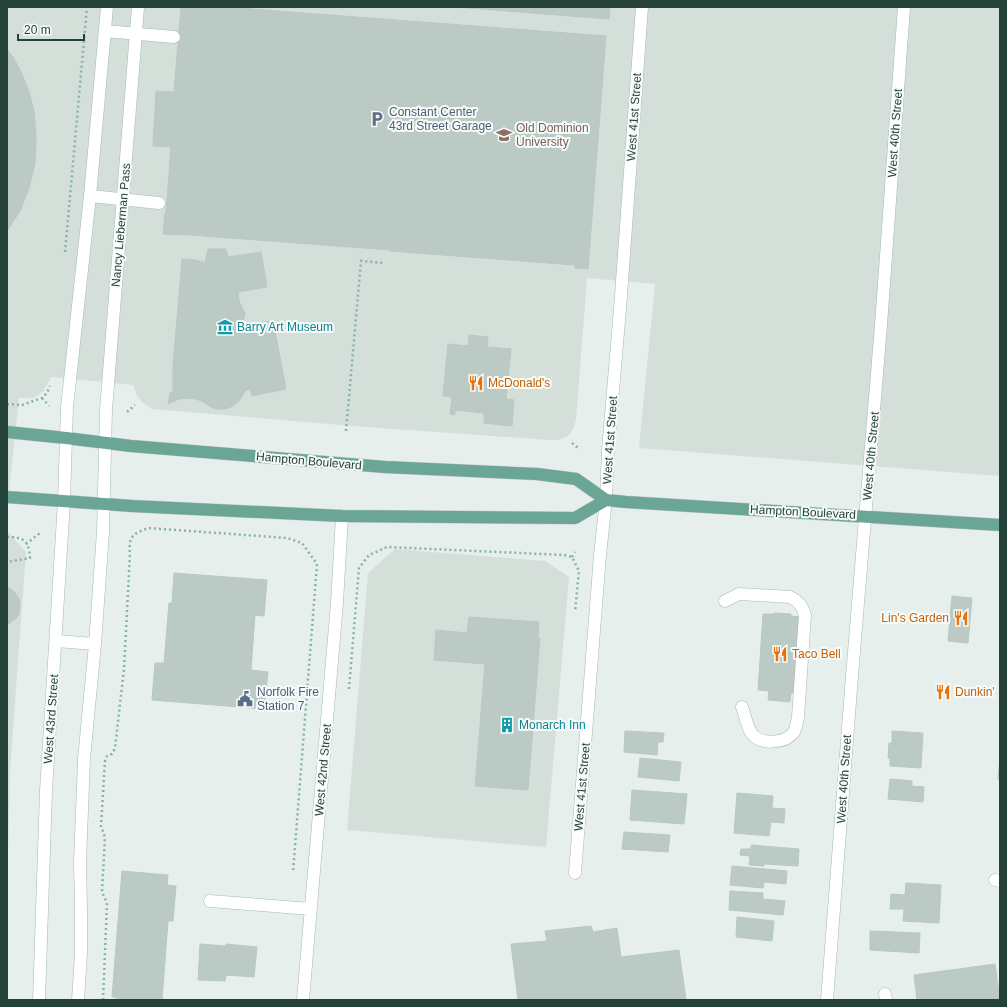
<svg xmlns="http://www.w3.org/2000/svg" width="1007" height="1007" viewBox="0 0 1007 1007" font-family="Helvetica,sans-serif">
  <rect width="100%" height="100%" fill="#e6efeb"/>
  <path fill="#d4dfda" d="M 7,7 L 1000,7 L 1000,476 L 639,448 L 655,284 L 587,278 L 576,420 L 573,429 L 568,436 L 559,440 L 549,440 L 353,426 L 152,409 L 143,403 L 137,396 L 133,385 L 51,377 L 43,392 L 33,398 L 19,398 L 7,509 Z
    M 7,531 L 26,552 L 10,770 L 7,895 Z
    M 395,549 L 545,561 L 569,577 L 546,847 L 347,830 L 368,573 Z"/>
  <path fill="#bbcac4" stroke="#b8c9c2" d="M 181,7 L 225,7 L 606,36 L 588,269 L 575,268 L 575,265 L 390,251 L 391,250 L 177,234 L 177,235 L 163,234 L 165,213 L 166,213 L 171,147 L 153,146 L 156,91 L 174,92 Z
    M 455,7 L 610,7 L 609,19 Z
    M 7,49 L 13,57 L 22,74 L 29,92 L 34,111 L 36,138 L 35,163 L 29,188 L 20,211 L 7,231 Z
    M 208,249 L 226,249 L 228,257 L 261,252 L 267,287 L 238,292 L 239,301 L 245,314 L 243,321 L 244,324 L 273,321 L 286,389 L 252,396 L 250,389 L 246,390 L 239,401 L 233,406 L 225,409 L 217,409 L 209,406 L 202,401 L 195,399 L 187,398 L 179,399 L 168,404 L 170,393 L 173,392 L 173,365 L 182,259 L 196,260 L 205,263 Z
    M 469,335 L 488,337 L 487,347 L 511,349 L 506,399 L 514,400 L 512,426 L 484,423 L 484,413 L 455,410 L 455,415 L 450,414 L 452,397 L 443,396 L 448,344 L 468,346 Z
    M 174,573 L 267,580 L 264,616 L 255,615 L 251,670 L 268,672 L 264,709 L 152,700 L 155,663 L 164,663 L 169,603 L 172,603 Z
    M 7,587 L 11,589 L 15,593 L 19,599 L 20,603 L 19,613 L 17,617 L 9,624 L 8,623 L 7,623 Z
    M 952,596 L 972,598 L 968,643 L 948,641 Z
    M 774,613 L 791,614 L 791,616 L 802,617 L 796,693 L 791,693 L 790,702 L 768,700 L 769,691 L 758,690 L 763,614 L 774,614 Z
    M 469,617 L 539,622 L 538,637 L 540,638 L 528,790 L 475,786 L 485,664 L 434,660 L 436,630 L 467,633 Z
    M 625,731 L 664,733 L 663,742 L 658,742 L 657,755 L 624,752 Z
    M 892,731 L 923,733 L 921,768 L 890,766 L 890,758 L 888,758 L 889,743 L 892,743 Z
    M 640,758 L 681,762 L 679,781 L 638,777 Z
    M 1000,759 L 1000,779 L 998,779 Z
    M 890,779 L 912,781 L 912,786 L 924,787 L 923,802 L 888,799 Z
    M 632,790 L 687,794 L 684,824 L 630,820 Z
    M 737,793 L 773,796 L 772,808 L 785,809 L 784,823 L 771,822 L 769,836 L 734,833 Z
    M 624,832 L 670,835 L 668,852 L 622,849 Z
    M 751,845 L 799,849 L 798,866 L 764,864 L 764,866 L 749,865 L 750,856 L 740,855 L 741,849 L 751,849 Z
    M 732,866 L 787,871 L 786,884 L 764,882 L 763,888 L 730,885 Z
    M 122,871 L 168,875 L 167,885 L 176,886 L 173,921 L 168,921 L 162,1000 L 116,1000 L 116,997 L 112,997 Z
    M 906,883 L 941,885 L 939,923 L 903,921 L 904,909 L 890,909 L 891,894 L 905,895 Z
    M 730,891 L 763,893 L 763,899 L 785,901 L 783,915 L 729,910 Z
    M 737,917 L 774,921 L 772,941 L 736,937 Z
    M 591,926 L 593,932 L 617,928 L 621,957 L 679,950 L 686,1000 L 518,1000 L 511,944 L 547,941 L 545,931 Z
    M 870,931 L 920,933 L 919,953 L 870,950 Z
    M 200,944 L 226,946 L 226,944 L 257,947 L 254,977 L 226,975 L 225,981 L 198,980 Z
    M 995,964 L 1000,1000 L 917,1000 L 914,975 Z"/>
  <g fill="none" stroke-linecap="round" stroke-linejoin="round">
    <defs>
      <path id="minor" d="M 105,31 L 174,37
        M 90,196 L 159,203
        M 725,601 L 739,594 L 790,597 C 800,602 802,606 805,615 L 798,717 C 797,721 796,728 794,732 C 785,744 761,745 752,734 C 747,727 745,715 742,707
        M 56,641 L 95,644
        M 575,873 L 600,555 L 606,500 L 608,450 L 620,309 L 642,7
        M 995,880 L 1000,881
        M 210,901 L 311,909
        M 885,994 L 886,1000
        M 39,1000 L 46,791 L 64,501 L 67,407 L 90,196 L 107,7
        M 78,1000 L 81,954 L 81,910 L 80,862 L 84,759 L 95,644 L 103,532 L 106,410 L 138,7
        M 303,1000 L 337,603 L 342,516
        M 827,1000 L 852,676 L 881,325 L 904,7"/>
      <path id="major" d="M 7,432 L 66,438 L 131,446 L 385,467 L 537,474 L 576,479 L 606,500 L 626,502 L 1000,525
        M 7,497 L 132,506 L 342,516 L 575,518 L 606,500"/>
    </defs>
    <use href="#minor" stroke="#a8b8b2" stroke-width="13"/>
    <use href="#major" stroke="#c2cac8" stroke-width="13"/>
    <path stroke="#86b3a5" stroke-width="2.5" stroke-dasharray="2 3" stroke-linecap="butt" d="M 65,252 L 87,7
      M 42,398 L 49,406
      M 7,404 L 22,405 L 42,398 L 47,393 L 50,386
      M 127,412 L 135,405
      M 346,431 L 361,261 L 384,263
      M 572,443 L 578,448
      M 7,537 C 23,537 29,540 30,558 L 7,562
      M 26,544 L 40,533
      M 572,557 L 575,552
      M 349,689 L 359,568 L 369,555 L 387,547 L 564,555 L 572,557 L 579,571 L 575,612
      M 103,1000 L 107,903 L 102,892 L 105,837 L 101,826 L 105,761 C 106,757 107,755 112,754 L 115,748 L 124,669 L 130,554 C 128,536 133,534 148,528 L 287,538 L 302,543 L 317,564 L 293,872"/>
    <use href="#minor" stroke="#fff" stroke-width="12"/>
    <use href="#major" stroke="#6aa596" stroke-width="12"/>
  </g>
  <defs>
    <symbol id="parking-bare" viewBox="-9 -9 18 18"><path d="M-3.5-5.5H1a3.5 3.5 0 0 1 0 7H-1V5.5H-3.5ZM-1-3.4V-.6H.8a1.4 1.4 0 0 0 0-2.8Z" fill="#5c6f8a" stroke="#f7fbf9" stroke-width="2.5" paint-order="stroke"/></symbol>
    <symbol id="university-bare" viewBox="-9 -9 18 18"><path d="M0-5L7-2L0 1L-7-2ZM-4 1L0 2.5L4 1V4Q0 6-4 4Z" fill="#8d6e63" stroke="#f7fbf9" stroke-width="2.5" paint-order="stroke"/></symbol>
    <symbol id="museum-bare" viewBox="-9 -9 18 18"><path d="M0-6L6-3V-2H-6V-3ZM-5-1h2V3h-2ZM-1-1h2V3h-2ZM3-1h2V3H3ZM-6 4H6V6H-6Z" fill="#0f9aa8" stroke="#f7fbf9" stroke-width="2.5" paint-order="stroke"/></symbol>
    <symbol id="restaurant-bare" viewBox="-9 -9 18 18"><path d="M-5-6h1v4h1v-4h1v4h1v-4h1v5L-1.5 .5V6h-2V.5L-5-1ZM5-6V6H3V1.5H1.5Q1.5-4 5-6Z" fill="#e8710a" stroke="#f7fbf9" stroke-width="2.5" paint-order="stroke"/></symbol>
    <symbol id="civic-bare" viewBox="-9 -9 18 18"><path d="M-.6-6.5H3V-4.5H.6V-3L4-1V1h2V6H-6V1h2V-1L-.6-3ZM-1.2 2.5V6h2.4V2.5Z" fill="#5c6f8a" stroke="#f7fbf9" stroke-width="2.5" paint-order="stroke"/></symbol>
    <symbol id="building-bare" viewBox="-9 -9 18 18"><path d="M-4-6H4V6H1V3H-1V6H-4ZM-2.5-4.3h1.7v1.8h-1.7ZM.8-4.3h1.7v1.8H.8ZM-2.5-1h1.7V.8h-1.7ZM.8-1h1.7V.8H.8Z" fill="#0f9aa8" stroke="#f7fbf9" stroke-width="2.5" paint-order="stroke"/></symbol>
  </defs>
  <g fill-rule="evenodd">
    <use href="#parking-bare" x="366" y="108" width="22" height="22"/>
    <use href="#university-bare" x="493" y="124" width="22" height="22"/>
    <use href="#museum-bare" x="214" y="316" width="22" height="22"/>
    <use href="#restaurant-bare" x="465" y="372" width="22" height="22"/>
    <use href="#restaurant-bare" x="950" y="607" width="22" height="22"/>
    <use href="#restaurant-bare" x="769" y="643" width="22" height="22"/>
    <use href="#restaurant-bare" x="932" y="681" width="22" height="22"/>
    <use href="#civic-bare" x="234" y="688" width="22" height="22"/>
    <use href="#building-bare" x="496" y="714" width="22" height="22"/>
  </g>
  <g text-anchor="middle" stroke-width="4" stroke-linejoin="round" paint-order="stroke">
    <g font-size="12" fill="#4e5e75" stroke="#f7fbf9" text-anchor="start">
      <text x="389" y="116">Constant Center<tspan x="389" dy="14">43rd Street Garage</tspan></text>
      <text x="257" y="696">Norfolk Fire<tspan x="257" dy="14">Station 7</tspan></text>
    </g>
    <g font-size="12" fill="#24423a" stroke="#f7fbf9">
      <text transform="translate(634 117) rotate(-86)" y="4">West 41st Street</text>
      <text transform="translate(895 133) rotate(-86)" y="4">West 40th Street</text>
      <text transform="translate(121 225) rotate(-85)" y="4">Nancy Lieberman Pass</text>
      <text transform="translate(610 440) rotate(-86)" y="4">West 41st Street</text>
      <text transform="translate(871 456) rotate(-85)" y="4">West 40th Street</text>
      <text transform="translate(309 461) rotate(5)" y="4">Hampton Boulevard</text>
      <text transform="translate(803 512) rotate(3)" y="4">Hampton Boulevard</text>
      <text transform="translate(51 719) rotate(-86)" y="4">West 43rd Street</text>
      <text transform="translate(323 770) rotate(-85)" y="4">West 42nd Street</text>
      <text transform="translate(844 779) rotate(-86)" y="4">West 40th Street</text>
      <text transform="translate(582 787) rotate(-85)" y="4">West 41st Street</text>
    </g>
    <g font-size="12" fill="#785e54" stroke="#f7fbf9" text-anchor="start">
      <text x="516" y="132">Old Dominion<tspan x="516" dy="14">University</tspan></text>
    </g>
    <g font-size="12" fill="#0d838f" stroke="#f7fbf9" text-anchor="start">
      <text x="237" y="331">Barry Art Museum</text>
      <text x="519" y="729">Monarch Inn</text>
    </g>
    <g font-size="12" fill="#c56008" stroke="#f7fbf9" text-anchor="start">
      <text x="488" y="387">McDonald's</text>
      <text x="949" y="622" text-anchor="end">Lin's Garden</text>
      <text x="792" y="658">Taco Bell</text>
      <text x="955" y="696">Dunkin'</text>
    </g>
  </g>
  <rect width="1007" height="1007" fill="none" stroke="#24423a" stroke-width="16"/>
  <path d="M18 34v6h66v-6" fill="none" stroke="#24423a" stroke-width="2"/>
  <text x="24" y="34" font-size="12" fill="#24423a" stroke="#f7fbf9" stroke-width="3" paint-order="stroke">20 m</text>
</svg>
